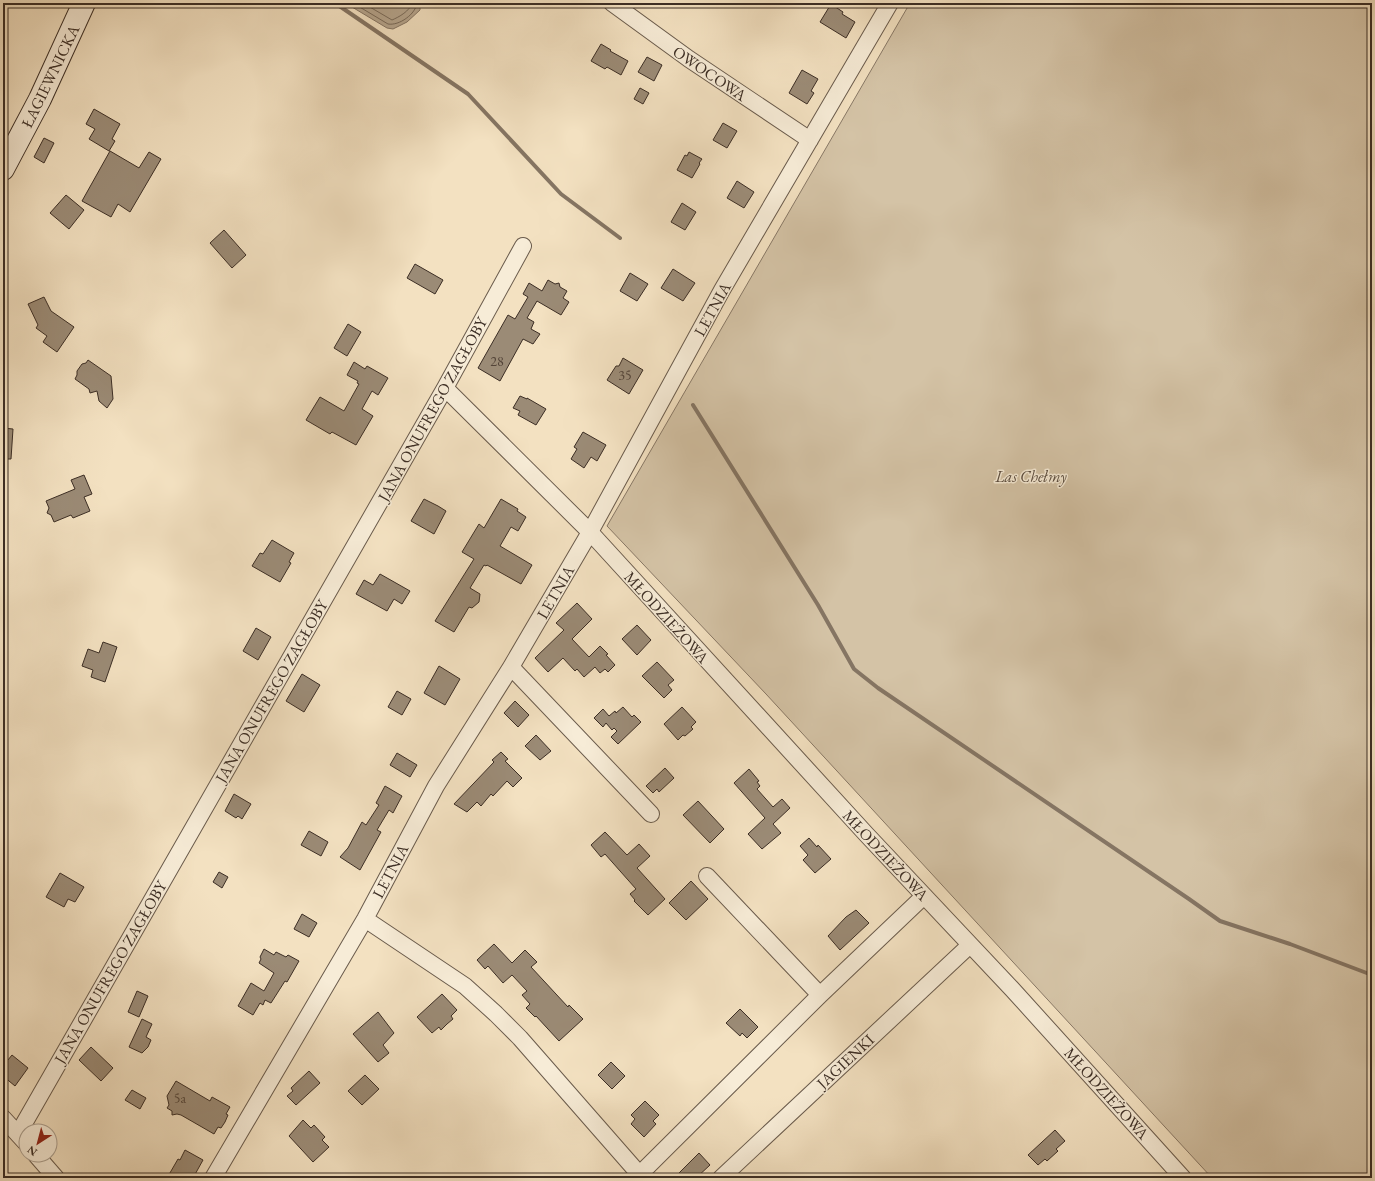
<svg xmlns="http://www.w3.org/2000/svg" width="1375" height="1181" viewBox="0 0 1375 1181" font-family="'EB Garamond',serif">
  <rect width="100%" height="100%" fill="#f3e1c1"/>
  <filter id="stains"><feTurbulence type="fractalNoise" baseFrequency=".005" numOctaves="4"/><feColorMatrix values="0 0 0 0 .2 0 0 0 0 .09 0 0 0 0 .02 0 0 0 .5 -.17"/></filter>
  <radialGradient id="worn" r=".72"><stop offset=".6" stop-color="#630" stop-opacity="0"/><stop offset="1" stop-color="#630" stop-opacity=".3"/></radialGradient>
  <path fill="#d4c3a6" stroke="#887866" d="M 910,3 L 1372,3 L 1372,1178 L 1212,1178 L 766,694 L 607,526 Z"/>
  <path fill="#b5a48c" stroke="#857563" d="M 351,3 L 420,3 L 420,10 L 407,22 L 393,29 L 387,28 L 352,7 L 353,5 Z"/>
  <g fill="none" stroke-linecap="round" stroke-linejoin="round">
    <path stroke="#786958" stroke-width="1" d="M 357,3 L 358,6 L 388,24 C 399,26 416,14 417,3
      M 363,3 L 392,20 C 399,17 410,11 412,3"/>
    <path stroke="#857563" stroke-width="4" d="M 335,3 L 468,94 L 561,194 L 620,238
      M 693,405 L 818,605 L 854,669 L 878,688 L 1189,899 L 1220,921 L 1290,944 L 1372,975"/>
  </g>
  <path fill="#9b8b76" stroke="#3c2e25" d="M 831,4 L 843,12 L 842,14 L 855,22 L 846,38 L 820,22 Z
    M 601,44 L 611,50 L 610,51 L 628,61 L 621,75 L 607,67 L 605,69 L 591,61 Z
    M 647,57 L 662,65 L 654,81 L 638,72 Z
    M 802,70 L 818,79 L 811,91 L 814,93 L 807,104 L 789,93 Z
    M 640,88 L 649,93 L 643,104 L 634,99 Z
    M 94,109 L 120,124 L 112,139 L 115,141 L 109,151 L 89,139 L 95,129 L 86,124 Z
    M 723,123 L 737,131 L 727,148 L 713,140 Z
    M 44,138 L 54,143 L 44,163 L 34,157 Z
    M 110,151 L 139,168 L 149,152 L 161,159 L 130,212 L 118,204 L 111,217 L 82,201 Z
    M 689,152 L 702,159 L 699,163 L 700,164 L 692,178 L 677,170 L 685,155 L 687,156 Z
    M 737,181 L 754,192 L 744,208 L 727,198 Z
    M 66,195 L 84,210 L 69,229 L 50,213 Z
    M 682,203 L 696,212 L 685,230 L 671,222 Z
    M 224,230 L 246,255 L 232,268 L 210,243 Z
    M 415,264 L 443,280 L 435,294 L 407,278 Z
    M 673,269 L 695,283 L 683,301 L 661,288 Z
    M 630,273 L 648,284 L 637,301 L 620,291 Z
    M 548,280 L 555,284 L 559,283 L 560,287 L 567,291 L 563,298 L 569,302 L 561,315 L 537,301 L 527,318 L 534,322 L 531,329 L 540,334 L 533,344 L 523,339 L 500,381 L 478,368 L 508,315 L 515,319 L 528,297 L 523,294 L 529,283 L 542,291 Z
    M 44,297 L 51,311 L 74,327 L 57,352 L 43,342 L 47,336 L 36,328 L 38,325 L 28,304 Z
    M 348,324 L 361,332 L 347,356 L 334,348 Z
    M 623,358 L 643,370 L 629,394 L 607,380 L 616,366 L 619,366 Z
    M 88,360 L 111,376 L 113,399 L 107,408 L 99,401 L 97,391 L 90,393 L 89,389 L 75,379 L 77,375 L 77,371 L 82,364 L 86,363 Z
    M 354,362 L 365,369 L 367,366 L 388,378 L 378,395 L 372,391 L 362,409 L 373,416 L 356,445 L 332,432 L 330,434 L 306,420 L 320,397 L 344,411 L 359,384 L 357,383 L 358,381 L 347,375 Z
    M 520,396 L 527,399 L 527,398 L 546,409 L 536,425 L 518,415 L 520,411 L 513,408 Z
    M 3,428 L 13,429 L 11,459 L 3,459 Z
    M 583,432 L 606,445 L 597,461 L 591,457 L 584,468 L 571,459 L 577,449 L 574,447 Z
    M 84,475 L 92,494 L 84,497 L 90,511 L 73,518 L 71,515 L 54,522 L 51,515 L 47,513 L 49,508 L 46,501 L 75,489 L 71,480 Z
    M 424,499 L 438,506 L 446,511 L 434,534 L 411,521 Z
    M 501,499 L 518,509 L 517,511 L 526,517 L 518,531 L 511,527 L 500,546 L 532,565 L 521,584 L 487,565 L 486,566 L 484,565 L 470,588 L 480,594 L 479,602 L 472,608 L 469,607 L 454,632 L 435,621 L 474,559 L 462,552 L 479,524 L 484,528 Z
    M 272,540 L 294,553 L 289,562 L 291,563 L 280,582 L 252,566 L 260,553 L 263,554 Z
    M 380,574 L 410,591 L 402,604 L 394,599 L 387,611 L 356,594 L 364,580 L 373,585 Z
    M 577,603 L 592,619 L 572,639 L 589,657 L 600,646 L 608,654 L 606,655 L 615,665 L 608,672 L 605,669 L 600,673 L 595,667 L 584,677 L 577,669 L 575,671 L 563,658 L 548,672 L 535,658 L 564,630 L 556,623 Z
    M 637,625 L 651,640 L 637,655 L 622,639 Z
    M 256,628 L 271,637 L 258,660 L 243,651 Z
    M 103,642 L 117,647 L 105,682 L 91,677 L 93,670 L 82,666 L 88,649 L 99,653 Z
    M 657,662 L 674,680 L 668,685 L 672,690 L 664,698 L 642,676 Z
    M 439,666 L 460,679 L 445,705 L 424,693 Z
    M 302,674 L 320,685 L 304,712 L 286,701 Z
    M 397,691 L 411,699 L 402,715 L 388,707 Z
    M 515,701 L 529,715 L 518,727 L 504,713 Z
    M 623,707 L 632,717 L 634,715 L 641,722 L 618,744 L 611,737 L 617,731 L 614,728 L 612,730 L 606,723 L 603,727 L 594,718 L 603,709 L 609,716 L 615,711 L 616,713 Z
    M 682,707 L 696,722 L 691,727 L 693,729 L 685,736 L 683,735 L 678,740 L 664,724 Z
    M 536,735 L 551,751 L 540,760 L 525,746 Z
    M 501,752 L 508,759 L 505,761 L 522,778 L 513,787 L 507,781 L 493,796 L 491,794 L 481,806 L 477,802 L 467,812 L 454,804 L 494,762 L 492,760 Z
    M 397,753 L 417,765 L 410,777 L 390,765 Z
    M 665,768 L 674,778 L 659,792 L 657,789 L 653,793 L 646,786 Z
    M 749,769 L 759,781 L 757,782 L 760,786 L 757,789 L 773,807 L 782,799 L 790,808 L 773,824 L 781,833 L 762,849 L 748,834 L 765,818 L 734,783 Z
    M 385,786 L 402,796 L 393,813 L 389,810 L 377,830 L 381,832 L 360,870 L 340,857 L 348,848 L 362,822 L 366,825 L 379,805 L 376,803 Z
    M 234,794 L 251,804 L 242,819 L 238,816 L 236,818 L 225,811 Z
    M 698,801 L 724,829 L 710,843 L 683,815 Z
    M 309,831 L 328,842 L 321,856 L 301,845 Z
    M 605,832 L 627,855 L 639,844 L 650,856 L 637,868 L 665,899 L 648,915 L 634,901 L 635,900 L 630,894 L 636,889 L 605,854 L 601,857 L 591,845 Z
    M 809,838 L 817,847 L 818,845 L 831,859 L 815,873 L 803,860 L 808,855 L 800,846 Z
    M 219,872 L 228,877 L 222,888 L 213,882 Z
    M 60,873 L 84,887 L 75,902 L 68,899 L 64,907 L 46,897 Z
    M 691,881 L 708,899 L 686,920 L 669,903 Z
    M 856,910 L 869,923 L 840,950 L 828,936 L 846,917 Z
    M 302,914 L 317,923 L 309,937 L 294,929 Z
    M 494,944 L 512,963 L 525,950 L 537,962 L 531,967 L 568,1007 L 569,1005 L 583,1019 L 559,1041 L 536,1016 L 535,1017 L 526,1008 L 530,1004 L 522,995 L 527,991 L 512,975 L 503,983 L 488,966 L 485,969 L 477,960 Z
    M 264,949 L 274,955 L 276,952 L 286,957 L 288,955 L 299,961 L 287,982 L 285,981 L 271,1003 L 265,1000 L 263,1005 L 260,1003 L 253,1015 L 238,1006 L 251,983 L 264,991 L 274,973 L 259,963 L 261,959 L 260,957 Z
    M 137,991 L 148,996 L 139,1017 L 128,1012 Z
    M 442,994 L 457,1010 L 451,1016 L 453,1019 L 447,1024 L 441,1030 L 439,1027 L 432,1033 L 417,1017 Z
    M 740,1009 L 758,1027 L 747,1038 L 742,1033 L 740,1036 L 726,1023 Z
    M 378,1012 L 394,1033 L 383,1045 L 389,1053 L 378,1062 L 353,1034 Z
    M 142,1019 L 152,1024 L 146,1037 L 151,1040 L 148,1047 L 142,1053 L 129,1047 Z
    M 91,1047 L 113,1068 L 101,1081 L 79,1060 Z
    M 12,1055 L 28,1068 L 15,1086 L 3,1076 L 3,1066 Z
    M 611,1062 L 625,1076 L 612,1089 L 598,1075 Z
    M 309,1071 L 320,1083 L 296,1105 L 287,1096 L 293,1091 L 291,1088 Z
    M 365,1075 L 379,1089 L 362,1105 L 348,1091 Z
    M 176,1081 L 210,1101 L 212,1097 L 230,1107 L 226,1114 L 228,1115 L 225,1122 L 221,1128 L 218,1127 L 214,1134 L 181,1115 L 177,1114 L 172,1115 L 172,1111 L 167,1108 L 169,1105 L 167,1096 Z
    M 132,1090 L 146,1098 L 140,1109 L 125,1100 Z
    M 645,1101 L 659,1115 L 653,1121 L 656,1124 L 644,1137 L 631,1124 L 635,1119 L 631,1115 Z
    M 303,1120 L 311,1128 L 314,1125 L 325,1137 L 322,1140 L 329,1147 L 313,1162 L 289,1136 Z
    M 1055,1130 L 1065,1141 L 1056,1149 L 1058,1151 L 1047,1161 L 1045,1159 L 1038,1165 L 1028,1155 Z
    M 185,1150 L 203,1160 L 193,1178 L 167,1178 L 178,1159 L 180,1160 Z
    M 699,1153 L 710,1165 L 696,1178 L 674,1178 Z"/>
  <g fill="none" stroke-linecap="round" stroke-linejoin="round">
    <defs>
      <path id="street" d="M 612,3 L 689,59 L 810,140
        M 445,388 L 590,532 L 866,834 L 1012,989 L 1183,1178
        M 511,667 L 651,814
        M 707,876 L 820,995
        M 365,919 L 465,986 L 496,1014 L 520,1038 L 640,1175
        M 3,1118 L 26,1143
        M 18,1134 L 445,388 L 523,246
        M 36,1155 L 56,1178
        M 213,1178 L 365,919 L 436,786 L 511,667 L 590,532 L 722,290 L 890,3
        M 636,1178 L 820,995 L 924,896
        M 721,1178 L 970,945"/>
      <path id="secondary" d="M 3,169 L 40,99 L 84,3"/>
    </defs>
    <use href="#street" stroke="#6a5b4c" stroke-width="18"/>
    <use href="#secondary" stroke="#3c2e25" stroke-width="24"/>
    <use href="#street" stroke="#f7ecd7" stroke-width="16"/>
    <use href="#secondary" stroke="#f7ecd7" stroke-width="22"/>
  </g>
  <g text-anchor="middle" stroke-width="3" stroke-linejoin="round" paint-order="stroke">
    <g font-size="14" fill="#544539">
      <text x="497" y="366">28</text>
      <text x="625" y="380">35</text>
      <text x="180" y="1103">5a</text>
    </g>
    <g font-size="16" fill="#3c2e25" stroke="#f7ecd7">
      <text transform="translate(710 73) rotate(34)" y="6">OWOCOWA</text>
      <text transform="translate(50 76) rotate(-64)" y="6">ŁAGIEWNICKA</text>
      <text transform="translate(712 309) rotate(-61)" y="6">LETNIA</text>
      <text transform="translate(432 409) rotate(-61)" y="6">JANA ONUFREGO ZAGŁOBY</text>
      <text transform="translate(555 592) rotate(-60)" y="6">LETNIA</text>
      <text transform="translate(667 617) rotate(48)" y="6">MŁODZIEŻOWA</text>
      <text transform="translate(271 691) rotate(-60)" y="6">JANA ONUFREGO ZAGŁOBY</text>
      <text transform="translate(886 855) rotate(47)" y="6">MŁODZIEŻOWA</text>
      <text transform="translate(390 871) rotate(-62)" y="6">LETNIA</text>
      <text transform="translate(110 972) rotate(-60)" y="6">JANA ONUFREGO ZAGŁOBY</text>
      <text transform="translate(845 1061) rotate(-43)" y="6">JAGIENKI</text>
      <text transform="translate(1107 1093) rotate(48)" y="6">MŁODZIEŻOWA</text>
    </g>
    <g font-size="16" font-style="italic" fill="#5a4c3f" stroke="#f7ecd7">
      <text x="1031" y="482">Las Chełmy</text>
    </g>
  </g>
  <rect width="1375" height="1181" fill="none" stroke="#f3e1c1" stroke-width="16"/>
  <rect x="4" y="4" width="1367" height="1173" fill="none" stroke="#3c2e25" stroke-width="2"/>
  <rect x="8" y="8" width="1359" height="1165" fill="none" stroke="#3c2e25"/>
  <g transform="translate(38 1143) rotate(216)"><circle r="19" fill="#f7ecd7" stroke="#aca090"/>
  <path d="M0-3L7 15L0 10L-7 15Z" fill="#8f2418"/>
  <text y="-6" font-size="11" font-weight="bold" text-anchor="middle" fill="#3c2e25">N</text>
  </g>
  <rect width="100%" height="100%" filter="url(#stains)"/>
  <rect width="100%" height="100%" fill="url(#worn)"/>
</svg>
